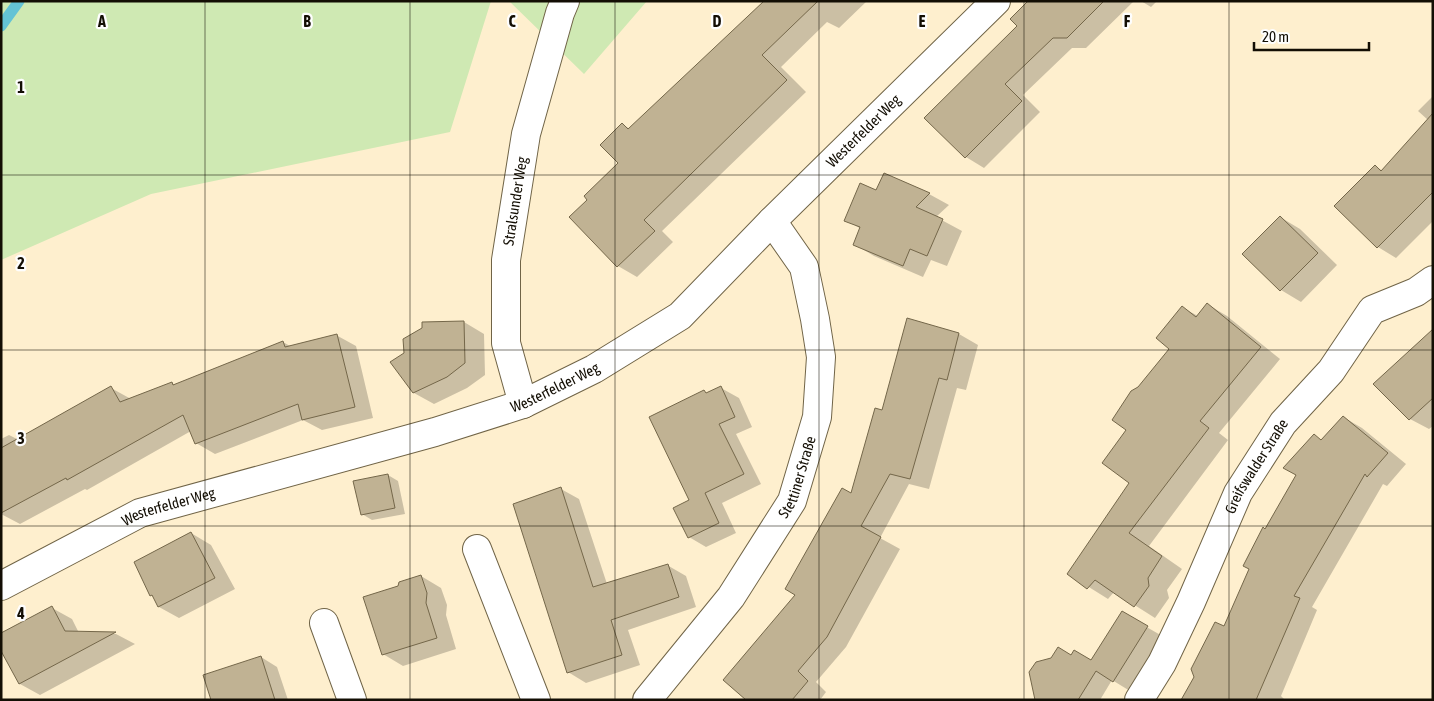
<svg xmlns="http://www.w3.org/2000/svg" width="1434" height="701" viewBox="0 0 1434 701" font-family="'Asap Condensed',sans-serif">
  <rect width="100%" height="100%" fill="#feefce"/>
  <path fill="#cfe9b3" d="M 1,1 L 491,1 L 450,132 L 151,194 L 1,260 Z
    M 509,1 L 647,1 L 584,74 Z"/>
  <path fill="#0003" d="M 766,1 L 867,1 L 839,28 L 827,22 L 781,67 L 806,92 L 662,231 L 673,242 L 637,277 L 618,266 L 571,217 L 589,200 L 620,163 L 622,124 L 630,129 Z
    M 1030,1 L 1134,1 L 1086,48 L 1072,48 L 1023,95 L 1040,112 L 984,168 L 966,157 L 926,118 L 1018,26 Z
    M 1141,1 L 1157,1 L 1151,7 Z
    M 1433,96 L 1433,221 L 1396,258 L 1378,247 L 1336,206 L 1375,166 L 1383,171 L 1428,120 L 1418,111 Z
    M 884,174 L 929,194 L 949,205 L 936,217 L 962,231 L 947,266 L 931,260 L 923,277 L 874,256 L 854,244 L 861,229 L 846,220 L 877,192 Z
    M 1280,217 L 1300,229 L 1337,265 L 1301,302 L 1281,290 L 1244,254 Z
    M 1207,304 L 1227,316 L 1280,359 L 1219,433 L 1228,440 L 1149,546 L 1182,569 L 1167,590 L 1169,598 L 1155,618 L 1114,592 L 1108,599 L 1068,574 L 1131,482 L 1128,430 L 1139,388 L 1171,349 L 1183,308 L 1198,316 Z
    M 908,320 L 959,334 L 978,345 L 966,390 L 957,388 L 929,489 L 909,484 L 880,538 L 900,549 L 846,647 L 816,682 L 826,692 L 820,700 L 747,700 L 797,595 L 852,494 L 883,411 Z
    M 464,322 L 484,334 L 485,375 L 467,388 L 434,404 L 414,393 L 392,362 Z
    M 1433,331 L 1433,426 L 1429,429 L 1410,419 Z
    M 336,335 L 356,346 L 373,418 L 322,430 L 303,420 L 215,454 L 196,443 L 191,431 L 87,490 L 85,489 L 20,524 L 1,514 L 1,439 L 9,435 L 19,440 L 111,388 L 131,399 L 172,383 L 175,385 L 283,342 L 290,346 Z
    M 721,388 L 739,398 L 752,427 L 736,434 L 761,484 L 722,503 L 736,533 L 706,547 L 689,537 L 691,500 L 707,394 Z
    M 1343,417 L 1362,428 L 1406,464 L 1387,486 L 1383,484 L 1312,607 L 1317,610 L 1281,696 L 1285,700 L 1182,700 L 1225,627 L 1266,530 L 1298,475 L 1314,436 L 1322,441 Z
    M 388,475 L 398,481 L 405,514 L 372,520 L 362,514 Z
    M 561,489 L 579,499 L 607,584 L 667,565 L 686,576 L 696,607 L 628,630 L 640,665 L 586,683 L 568,672 Z
    M 191,533 L 211,545 L 235,589 L 179,618 L 159,607 L 155,597 L 151,595 Z
    M 421,576 L 441,588 L 447,605 L 446,615 L 456,649 L 403,666 L 383,654 L 399,587 Z
    M 52,608 L 72,619 L 79,633 L 116,634 L 135,644 L 40,695 L 20,684 Z
    M 1122,613 L 1164,637 L 1130,691 L 1112,680 L 1100,700 L 1036,700 L 1072,656 L 1091,661 Z
    M 261,657 L 277,667 L 288,700 L 212,700 Z"/>
  <g fill="none" stroke-linecap="round" stroke-linejoin="round">
    <path stroke="#64c3d5" stroke-width="11" d="M 1,26 L 19,1"/>
  </g>
  <path fill="#c0b293" stroke="#74674a" d="M 764,1 L 818,1 L 762,55 L 787,80 L 644,220 L 655,231 L 617,267 L 569,217 L 587,200 L 584,196 L 618,163 L 600,145 L 622,123 L 628,129 Z
    M 1028,1 L 1104,1 L 1067,38 L 1053,38 L 1005,84 L 1022,101 L 965,158 L 924,118 L 1017,26 L 1010,19 Z
    M 1433,113 L 1433,192 L 1377,248 L 1334,206 L 1375,165 L 1381,171 Z
    M 884,173 L 930,193 L 916,207 L 943,219 L 927,256 L 910,249 L 903,266 L 853,245 L 860,227 L 844,221 L 860,183 L 876,190 Z
    M 1280,216 L 1318,253 L 1280,291 L 1242,254 Z
    M 1207,303 L 1261,347 L 1200,421 L 1209,428 L 1129,533 L 1162,556 L 1148,578 L 1149,586 L 1134,607 L 1095,580 L 1087,589 L 1067,574 L 1129,483 L 1102,463 L 1126,430 L 1112,420 L 1131,391 L 1138,387 L 1169,349 L 1156,338 L 1182,306 L 1196,317 Z
    M 907,318 L 959,333 L 947,380 L 939,378 L 910,479 L 890,474 L 861,526 L 881,537 L 827,637 L 798,671 L 808,681 L 792,700 L 746,700 L 723,680 L 795,595 L 785,589 L 842,488 L 851,493 L 875,408 L 882,410 Z
    M 464,321 L 465,363 L 447,377 L 413,393 L 390,362 L 404,353 L 403,339 L 422,328 L 422,322 Z
    M 1433,329 L 1433,398 L 1409,420 L 1373,384 Z
    M 337,334 L 355,407 L 302,420 L 298,404 L 195,444 L 183,415 L 67,480 L 66,478 L 1,513 L 1,448 L 111,386 L 120,402 L 172,382 L 173,385 L 283,341 L 285,347 Z
    M 721,386 L 735,417 L 719,424 L 744,474 L 705,493 L 719,523 L 688,538 L 673,508 L 689,500 L 649,417 L 704,390 L 706,393 Z
    M 1343,416 L 1388,453 L 1367,477 L 1365,474 L 1294,596 L 1300,598 L 1256,700 L 1181,700 L 1194,677 L 1191,669 L 1215,622 L 1224,626 L 1249,569 L 1243,566 L 1263,527 L 1265,529 L 1296,475 L 1283,468 L 1314,434 L 1321,440 Z
    M 388,474 L 395,508 L 361,515 L 353,481 Z
    M 561,487 L 593,587 L 668,564 L 679,597 L 611,620 L 622,655 L 567,673 L 513,504 Z
    M 191,532 L 215,578 L 158,607 L 152,595 L 150,596 L 134,562 Z
    M 421,575 L 427,593 L 426,603 L 437,638 L 382,655 L 363,597 L 398,586 L 399,582 Z
    M 52,606 L 65,631 L 116,632 L 19,684 L 1,651 L 1,633 Z
    M 1122,611 L 1148,626 L 1113,682 L 1096,671 L 1078,700 L 1035,700 L 1029,672 L 1036,662 L 1051,658 L 1058,647 L 1071,655 L 1074,650 L 1091,660 Z
    M 261,656 L 275,700 L 211,700 L 203,675 Z"/>
  <g fill="none" stroke-linecap="round" stroke-linejoin="round">
    <defs>
      <g id="minor">
        <path id="s1" d="M 523,404 L 506,343 L 506,260 L 526,134 L 560,13 L 565,1"/>
        <path d="M 477,549 L 536,700"/>
        <path id="s2" d="M 1,586 L 140,513 L 435,432 L 523,404 L 594,369 L 680,316 L 772,221 L 996,1"/>
        <path d="M 324,623 L 352,700"/>
        <path id="s3" d="M 647,700 L 731,597 L 792,501 L 817,417 L 821,357 L 815,319 L 804,267 L 772,221"/>
        <path id="s4" d="M 1139,700 L 1162,663 L 1191,602 L 1238,493 L 1283,423 L 1331,371 L 1372,310 L 1416,292 L 1433,280"/>
      </g>
    </defs>
    <use href="#minor" stroke="#706447" stroke-width="30"/>
    <use href="#minor" stroke="#fff" stroke-width="28"/>
  </g>
  <path fill="none" stroke="#130e04" stroke-width="1" stroke-opacity="0.55" d="M 205,1 L 205,700M 410,1 L 410,700M 615,1 L 615,700M 819,1 L 819,700M 1024,1 L 1024,700M 1229,1 L 1229,700M 1,175 L 1433,175M 1,350 L 1433,350M 1,526 L 1433,526"/>
  <g text-anchor="middle" stroke-width="4.5" stroke-linejoin="round" paint-order="stroke">
    <g font-size="15" fill="#130e04" stroke="#fefefe">
      <text dy="5" stroke="none"><textPath href="#s2" startOffset="996">Westerfelder Weg</textPath></text>
      <text dy="5" stroke="none"><textPath href="#s1" startOffset="206">Stralsunder Weg</textPath></text>
      <text dy="5" stroke="none"><textPath href="#s2" startOffset="591">Westerfelder Weg</textPath></text>
      <text dy="5" stroke="none"><textPath href="#s4" startOffset="262">Greifswalder Straße</textPath></text>
      <text dy="5" stroke="none"><textPath href="#s3" startOffset="271">Stettiner Straße</textPath></text>
      <text dy="5" stroke="none"><textPath href="#s2" startOffset="186">Westerfelder Weg</textPath></text>
    </g>
  </g>
  <g font-size="16" text-anchor="middle" font-weight="bold" fill="#130e04" stroke="#fefefe" stroke-width="4.5" stroke-linejoin="round" paint-order="stroke">
    <text x="102" y="27">A</text>
    <text x="307" y="27">B</text>
    <text x="512" y="27">C</text>
    <text x="717" y="27">D</text>
    <text x="922" y="27">E</text>
    <text x="1127" y="27">F</text>
    <text x="21" y="93">1</text>
    <text x="21" y="269">2</text>
    <text x="21" y="444">3</text>
    <text x="21" y="619">4</text>
  </g>
  <rect width="1434" height="701" fill="none" stroke="#130e04" stroke-width="5"/>
  <path d="M1254 42v8h115v-8" fill="none" stroke="#130e04" stroke-width="2.5"/>
  <text x="1262" y="42" font-size="15" fill="#130e04" stroke="#fefefe" stroke-width="4" paint-order="stroke">20 m</text>
</svg>
